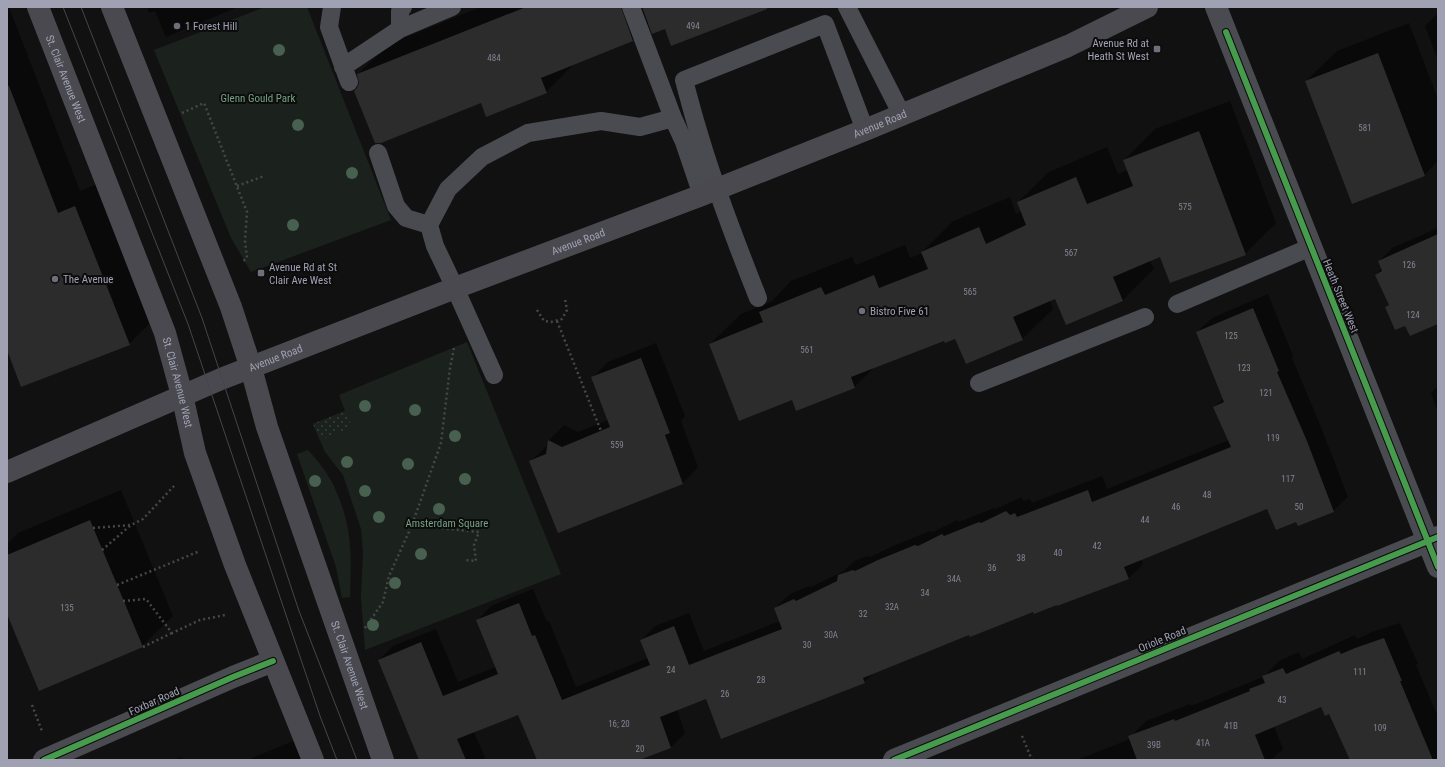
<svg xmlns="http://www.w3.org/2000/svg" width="1445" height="767" viewBox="0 0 1445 767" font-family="'Roboto Condensed',sans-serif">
  <defs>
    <pattern id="garden-dots" width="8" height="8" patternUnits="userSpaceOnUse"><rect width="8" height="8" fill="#1b221d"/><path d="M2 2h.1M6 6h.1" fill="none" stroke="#393f3b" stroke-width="1.8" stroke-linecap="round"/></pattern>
  </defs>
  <rect width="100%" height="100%" fill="#111"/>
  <path fill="#1b221d" d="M 265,7 L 307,7 L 391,220 L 251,272 L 231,238 L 154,50 Z
    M 467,342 L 561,574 L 365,650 L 361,597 L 363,552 L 361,529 L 343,475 L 325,452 L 313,424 L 345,411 L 339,395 Z
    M 308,450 C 316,459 324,468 330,479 C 334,484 336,492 339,498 C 353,533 351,561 350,597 L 342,598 L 336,567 L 297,454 Z"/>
  <path fill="url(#garden-dots)" d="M 345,411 L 352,427 L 320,440 L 313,424 Z"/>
  <path fill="#0007" d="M 9,7 L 80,191 L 97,184 L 151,322 L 129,344 L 7,348 L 7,8 Z
    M 147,7 L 238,7 L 166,37 L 155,11 L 149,13 Z
    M 481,7 L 769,7 L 672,44 L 665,27 L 649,23 L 632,41 L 574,64 L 546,92 L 481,102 L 360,84 L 358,74 L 389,44 Z
    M 1438,13 L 1438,61 L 1425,26 Z
    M 1409,23 L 1438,99 L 1438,161 L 1424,175 L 1306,81 L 1337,51 Z
    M 1230,101 L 1276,223 L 1245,254 L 1161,256 L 1150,261 L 1154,269 L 1123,300 L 1067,324 L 1056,298 L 1050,301 L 1053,309 L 1022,339 L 956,337 L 944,339 L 875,367 L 854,387 L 792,399 L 710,344 L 741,314 L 771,302 L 791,281 L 852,257 L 856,265 L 905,245 L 910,258 L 922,253 L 922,252 L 953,221 L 1010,197 L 1016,214 L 1022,211 L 1018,202 L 1049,172 L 1107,147 L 1118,174 L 1128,170 L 1124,160 L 1155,129 Z
    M 1438,228 L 1438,323 L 1406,324 L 1386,307 L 1389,304 L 1376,275 L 1382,268 L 1379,261 L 1392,248 Z
    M 1268,294 L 1293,356 L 1292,358 L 1321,427 L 1348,497 L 1333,511 L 1297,520 L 1268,508 L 1141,559 L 1143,564 L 1128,579 L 970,633 L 875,672 L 864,682 L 706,698 L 677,709 L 685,733 L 671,747 L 636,760 L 538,760 L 519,713 L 474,732 L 486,760 L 420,760 L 379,660 L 393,646 L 436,629 L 458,682 L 496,667 L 477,621 L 491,606 L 533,589 L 547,622 L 549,621 L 576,687 L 648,658 L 641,640 L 655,626 L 689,613 L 704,651 L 780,621 L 775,608 L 790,594 L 809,586 L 811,587 L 844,571 L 854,561 L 868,556 L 870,557 L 893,546 L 930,531 L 933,532 L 957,520 L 959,522 L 994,508 L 996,509 L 1021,497 L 1024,501 L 1030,499 L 1032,503 L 1102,476 L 1107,489 L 1229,440 L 1214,407 L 1224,398 L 1197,332 L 1212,318 Z
    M 656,343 L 685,416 L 681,421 L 698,467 L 683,483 L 559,532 L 531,461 L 548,445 L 549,440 L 564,425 L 578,432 L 608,420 L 592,378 L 608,362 Z
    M 1438,386 L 1438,413 L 1431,393 Z
    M 121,490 L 173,616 L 142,646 L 7,612 L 7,544 L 18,533 Z
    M 1400,623 L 1418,664 L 1416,665 L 1438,717 L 1438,760 L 1361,760 L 1329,713 L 1322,706 L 1274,726 L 1283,749 L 1271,760 L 1077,760 L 1130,739 L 1130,737 L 1146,721 L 1190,704 L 1191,706 L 1263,677 L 1279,661 L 1299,652 L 1302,659 L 1355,635 L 1357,639 L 1372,632 Z
    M 296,740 L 303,760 L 250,760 L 254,757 Z
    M 182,757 L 183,760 L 174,760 Z"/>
  <path fill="#2c2c2d" d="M 526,7 L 621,7 L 633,41 L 541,78 L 547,93 L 486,117 L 481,103 L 381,143 L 375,143 L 354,91 L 357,88 L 359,83 L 357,74 Z
    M 642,7 L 767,7 L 767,9 L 671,46 L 665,29 L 652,34 Z
    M 1378,53 L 1425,176 L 1352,204 L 1305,81 Z
    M 7,86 L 9,86 L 58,213 L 75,206 L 130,345 L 21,387 L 7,350 Z
    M 1199,131 L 1246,255 L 1170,283 L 1160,257 L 1113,277 L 1123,301 L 1066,325 L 1055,299 L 1013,317 L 1023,340 L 966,364 L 955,339 L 945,343 L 944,341 L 851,377 L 855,388 L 796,411 L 792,400 L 739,421 L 709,344 L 763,322 L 759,312 L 821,287 L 825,295 L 874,275 L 879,288 L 928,269 L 921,252 L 979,227 L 986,244 L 1026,225 L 1017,202 L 1076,177 L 1087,204 L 1133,186 L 1123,160 Z
    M 1438,234 L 1438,324 L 1410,336 L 1405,326 L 1395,330 L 1385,307 L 1389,305 L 1375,275 L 1382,271 L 1378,261 Z
    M 1253,308 L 1279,371 L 1277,372 L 1307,441 L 1334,512 L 1298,526 L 1296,522 L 1276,530 L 1267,509 L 1124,567 L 1129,579 L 1057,606 L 1057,605 L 1034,614 L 1033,612 L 970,637 L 969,635 L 863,678 L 865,683 L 721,739 L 706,699 L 660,717 L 671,748 L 639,760 L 537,760 L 518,715 L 457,739 L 466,760 L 419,760 L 378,660 L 421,642 L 443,696 L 498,674 L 476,620 L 519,603 L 532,636 L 535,635 L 562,700 L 650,665 L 640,640 L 674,626 L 689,665 L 782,629 L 774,608 L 794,599 L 796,601 L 837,581 L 838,575 L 853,570 L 855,571 L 878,560 L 915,545 L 918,546 L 942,534 L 944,536 L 979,522 L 981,523 L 1006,511 L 1010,515 L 1015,513 L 1017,517 L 1088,490 L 1092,502 L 1231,447 L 1213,407 L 1224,402 L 1196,332 Z
    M 641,358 L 670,433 L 665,435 L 683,484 L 558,533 L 529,461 L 546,454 L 548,440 L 562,447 L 610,427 L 591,377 Z
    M 90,520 L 143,647 L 39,691 L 7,614 L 7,555 Z
    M 1384,638 L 1402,681 L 1400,681 L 1433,760 L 1350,760 L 1329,714 L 1325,716 L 1321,707 L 1255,735 L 1265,760 L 1137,760 L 1128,736 L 1174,719 L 1175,721 L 1250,691 L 1249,689 L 1265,683 L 1262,676 L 1283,668 L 1286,674 L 1339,651 L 1341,654 L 1355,648 Z"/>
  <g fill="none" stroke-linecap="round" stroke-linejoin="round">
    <path stroke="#46474c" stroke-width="2.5" stroke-dasharray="2 3" stroke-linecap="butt" d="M 182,113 L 204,103 L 247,212 L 245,241 L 247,258 L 242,262
      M 237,186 L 264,176
      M 537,310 L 544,321 L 551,322 L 562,319 L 567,310 L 565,299
      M 557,321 L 601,431
      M 412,525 L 479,532 L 474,545 L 476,561 L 464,560
      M 93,528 L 131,525 L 143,519 L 174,486
      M 102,550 L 131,525
      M 117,585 L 200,551
      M 123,601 L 146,599 L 172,633 L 200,620 L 225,615
      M 365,628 L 383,602 L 389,576 L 412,525 L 441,443 L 450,368 L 454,348
      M 143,647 L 172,633
      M 32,705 L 42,731
      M 1022,736 L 1032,760"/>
    <path stroke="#4a4b51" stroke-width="18" d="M 332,7 L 329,27 L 349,82
      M 631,7 L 673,118 L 684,142 L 702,195
      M 847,7 L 902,115
      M 400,29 L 400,11 L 403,7
      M 343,67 L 400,29 L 452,7
      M 378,153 L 396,206 L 406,218 L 429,225
      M 758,298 C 737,245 716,191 700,137 C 694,118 689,99 684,80 L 825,24 L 865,130
      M 1177,304 L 1311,247
      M 494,375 L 455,288 L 435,246 L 429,225 L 448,189 L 482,157 L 528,133 L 601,121 L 640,127 L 673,118
      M 979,383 L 1145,317"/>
    <path stroke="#4a4b51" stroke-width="22" d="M 1216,7 L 1438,567
      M 44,760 L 233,677 L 273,661
      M 894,760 L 1438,537"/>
    <g stroke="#49494f" stroke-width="22">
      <path id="s1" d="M 38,7 L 165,333 L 182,395 L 195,453 L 235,565 L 313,760"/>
      <path id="s2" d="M 112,7 L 231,307 L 251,368 L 267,427 L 383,760"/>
      <path id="s3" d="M 7,472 L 221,379 L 455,288 L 702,195 L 865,130 L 1068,46 L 1147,7"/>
    </g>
    <path stroke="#46464b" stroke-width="1" d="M 63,7 L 188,324 L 320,716 L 337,760
      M 81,7 L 202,318 L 299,611 L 357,760"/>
    <defs>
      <path id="cycleway" d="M 1226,32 L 1438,567
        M 44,760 L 233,677 L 273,661
        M 894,760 L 1438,537"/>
    </defs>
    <use href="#cycleway" stroke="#0c0c0d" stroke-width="8"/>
    <use href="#cycleway" stroke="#469c4c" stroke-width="6"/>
  </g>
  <g fill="#48604f">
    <circle cx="279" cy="50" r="6"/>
    <circle cx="298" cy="125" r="6"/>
    <circle cx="352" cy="173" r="6"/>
    <circle cx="293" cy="225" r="6"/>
    <circle cx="365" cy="406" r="6"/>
    <circle cx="415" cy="410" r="6"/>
    <circle cx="455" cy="436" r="6"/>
    <circle cx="347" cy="462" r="6"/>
    <circle cx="408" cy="464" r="6"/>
    <circle cx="465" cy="479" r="6"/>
    <circle cx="315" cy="481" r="6"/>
    <circle cx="365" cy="491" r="6"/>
    <circle cx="439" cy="509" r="6"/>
    <circle cx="379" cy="517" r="6"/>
    <circle cx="421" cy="554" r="6"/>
    <circle cx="395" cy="583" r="6"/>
    <circle cx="373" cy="625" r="6"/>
  </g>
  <g fill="#6e6f7b" stroke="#0c0c0d" stroke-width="1.5">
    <circle cx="177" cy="26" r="4"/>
    <rect x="1153" y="45" width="8" height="8" rx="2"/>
    <rect x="257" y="269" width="8" height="8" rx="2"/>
    <circle cx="55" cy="279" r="4"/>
    <circle cx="862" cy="311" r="4"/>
  </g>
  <g text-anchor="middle" stroke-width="4" stroke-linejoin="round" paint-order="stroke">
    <g font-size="9" fill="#838492">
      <text x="693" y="29">494</text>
      <text x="494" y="61">484</text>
      <text x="1365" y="131">581</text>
      <text x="1185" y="210">575</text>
      <text x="1071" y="256">567</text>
      <text x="1409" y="268">126</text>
      <text x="970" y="295">565</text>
      <text x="1413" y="318">124</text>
      <text x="1231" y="339">125</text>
      <text x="807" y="353">561</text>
      <text x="1244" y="371">123</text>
      <text x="1266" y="396">121</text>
      <text x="1273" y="441">119</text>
      <text x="617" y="448">559</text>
      <text x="1288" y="482">117</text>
      <text x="1207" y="498">48</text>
      <text x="1176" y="510">46</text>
      <text x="1299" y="510">50</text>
      <text x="1145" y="523">44</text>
      <text x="1097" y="549">42</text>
      <text x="1058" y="556">40</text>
      <text x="1021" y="561">38</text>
      <text x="992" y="571">36</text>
      <text x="954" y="582">34A</text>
      <text x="925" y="596">34</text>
      <text x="892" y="610">32A</text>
      <text x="67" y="611">135</text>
      <text x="863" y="617">32</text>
      <text x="831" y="638">30A</text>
      <text x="807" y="648">30</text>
      <text x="671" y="673">24</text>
      <text x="1360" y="675">111</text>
      <text x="761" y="683">28</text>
      <text x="725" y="697">26</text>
      <text x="1282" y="703">43</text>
      <text x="619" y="727">16; 20</text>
      <text x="1231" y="729">41B</text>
      <text x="1380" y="731">109</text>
      <text x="1203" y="746">41A</text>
      <text x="1154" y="748">39B</text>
      <text x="640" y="752">20</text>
    </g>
    <g font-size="11" fill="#a0a2b4" stroke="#0c0c0d" text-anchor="start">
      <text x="185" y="30">1 Forest Hill</text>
      <text x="1149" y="47" text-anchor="end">Avenue Rd at<tspan x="1149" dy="13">Heath St West</tspan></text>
      <text x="269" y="271">Avenue Rd at St<tspan x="269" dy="13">Clair Ave West</tspan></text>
      <text x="63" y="283">The Avenue</text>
      <text x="870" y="315">Bistro Five 61</text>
    </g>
    <g font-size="11" fill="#a0a2b4" stroke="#0c0c0d">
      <text dy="4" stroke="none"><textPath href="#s1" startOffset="77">St. Clair Avenue West</textPath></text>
      <text dy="4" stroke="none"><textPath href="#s3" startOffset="940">Avenue Road</textPath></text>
      <text dy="4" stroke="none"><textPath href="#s3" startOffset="616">Avenue Road</textPath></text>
      <text transform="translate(1341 296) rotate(68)" y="4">Heath Street West</text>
      <text dy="4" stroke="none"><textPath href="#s3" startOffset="292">Avenue Road</textPath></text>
      <text dy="4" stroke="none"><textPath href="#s1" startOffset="401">St. Clair Avenue West</textPath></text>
      <text transform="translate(1162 639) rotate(-22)" y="4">Oriole Road</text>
      <text dy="4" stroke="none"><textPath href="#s2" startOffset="700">St. Clair Avenue West</textPath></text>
      <text transform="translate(154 701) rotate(-24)" y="4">Foxbar Road</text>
    </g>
    <g font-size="11" fill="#75a182" stroke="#0c0c0d">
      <text x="258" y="102">Glenn Gould Park</text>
      <text x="447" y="527">Amsterdam Square</text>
    </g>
  </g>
  <rect width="1445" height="767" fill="none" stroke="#a0a2b4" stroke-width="16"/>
</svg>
